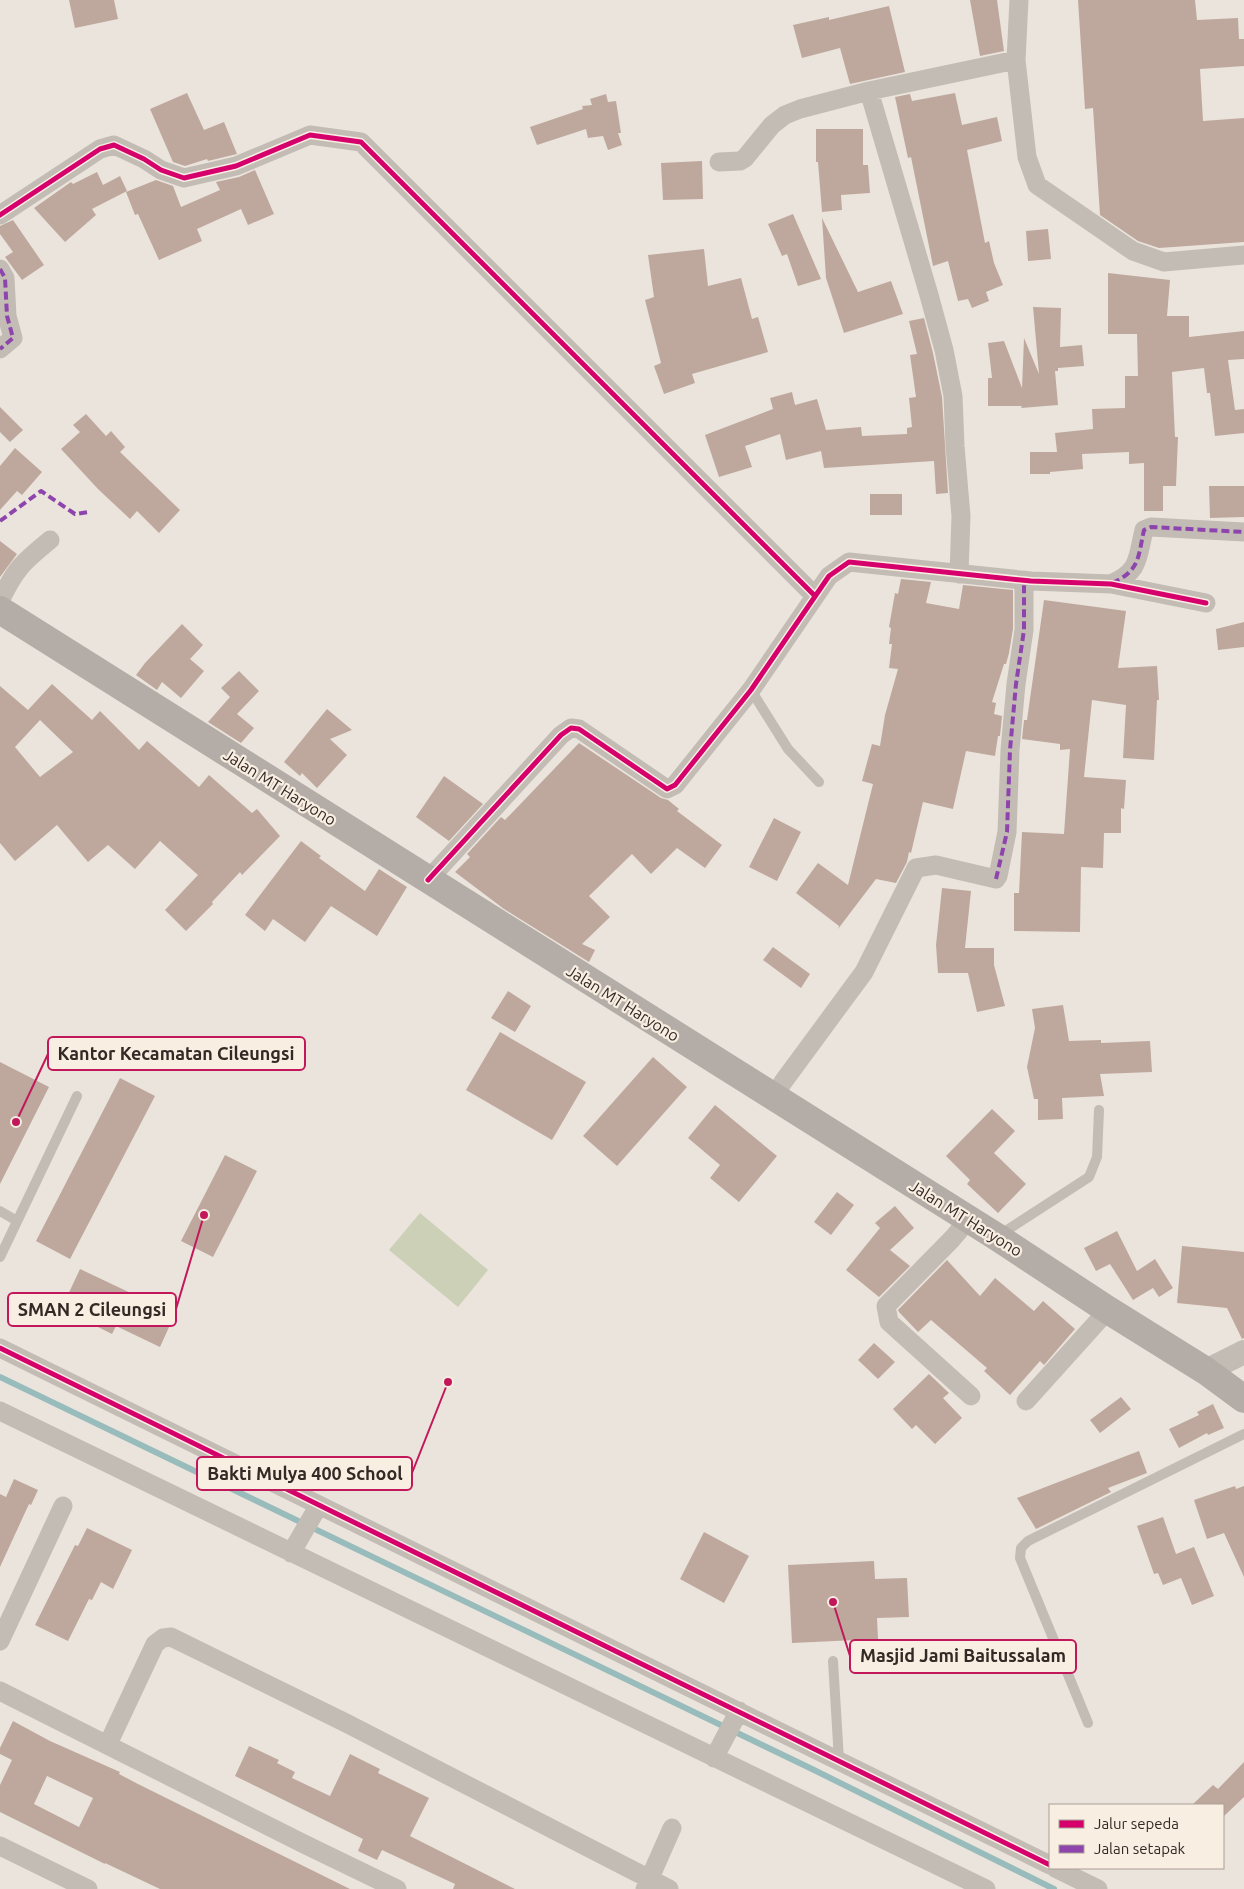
<svg xmlns="http://www.w3.org/2000/svg" width="1244" height="1889" viewBox="0 0 1244 1889" font-family="Ubuntu,sans-serif">
  <rect width="100%" height="100%" fill="#ebe4dc"/>
  <path fill="#cbd0b6" d="M 420,1213 L 488,1270 L 458,1307 L 389,1250 Z"/>
  <g fill="none" stroke-linecap="round" stroke-linejoin="round">
    <path stroke="#98bbbb" stroke-width="6" d="M 0,1377 L 812,1769 L 1054,1889"/>
  </g>
  <path fill="#bea89d" fill-rule="evenodd" d="M 69,0 L 114,0 L 118,19 L 75,28 Z
    M 970,0 L 997,0 L 1004,51 L 980,56 Z
    M 1078,0 L 1195,0 L 1197,20 L 1238,18 L 1239,39 L 1244,39 L 1244,66 L 1200,69 L 1203,121 L 1244,118 L 1244,242 L 1159,248 L 1138,241 L 1100,215 L 1093,108 L 1085,109 Z
    M 889,6 L 905,72 L 850,84 L 840,48 L 802,58 L 793,25 L 829,17 L 829,20 Z
    M 187,93 L 204,130 L 224,122 L 237,154 L 208,161 L 207,159 L 185,166 L 173,162 L 150,109 Z
    M 955,93 L 962,125 L 997,117 L 1002,141 L 967,150 L 985,243 L 989,241 L 994,263 L 1003,285 L 986,292 L 989,301 L 972,308 L 968,299 L 958,301 L 948,261 L 933,266 L 911,157 L 908,158 L 895,97 L 910,94 L 912,101 Z
    M 606,94 L 608,102 L 616,101 L 621,133 L 618,133 L 622,145 L 608,150 L 603,136 L 588,138 L 586,129 L 537,145 L 530,127 L 583,109 L 582,106 L 592,105 L 590,99 Z
    M 816,129 L 863,129 L 863,165 L 868,165 L 870,193 L 841,195 L 842,210 L 822,212 L 818,162 L 816,162 Z
    M 702,161 L 703,199 L 663,200 L 661,163 Z
    M 255,170 L 274,214 L 248,225 L 241,209 L 197,229 L 202,241 L 159,260 L 138,214 L 135,215 L 126,192 L 156,180 L 173,186 L 181,207 L 220,190 L 216,182 L 239,177 Z
    M 97,172 L 103,185 L 120,176 L 127,191 L 92,209 L 96,215 L 65,242 L 34,208 L 71,182 L 73,184 Z
    M 793,214 L 821,279 L 798,286 L 787,254 L 782,256 L 768,224 Z
    M 822,218 L 858,292 L 891,281 L 903,314 L 844,333 L 826,278 Z
    M 13,220 L 44,265 L 22,280 L 5,257 L 13,252 L 0,234 L 0,226 Z
    M 1048,229 L 1051,259 L 1028,261 L 1026,231 Z
    M 704,249 L 708,286 L 741,278 L 752,319 L 758,317 L 768,352 L 692,374 L 695,383 L 664,394 L 654,366 L 661,363 L 645,300 L 654,297 L 648,255 Z
    M 1108,273 L 1170,280 L 1167,316 L 1189,316 L 1189,337 L 1244,331 L 1244,359 L 1228,360 L 1235,410 L 1244,409 L 1244,433 L 1215,436 L 1210,393 L 1207,393 L 1204,368 L 1172,372 L 1175,437 L 1178,437 L 1176,486 L 1163,486 L 1163,511 L 1144,511 L 1144,463 L 1129,464 L 1129,452 L 1082,454 L 1083,469 L 1050,472 L 1050,474 L 1030,474 L 1030,452 L 1057,452 L 1055,433 L 1093,429 L 1092,409 L 1125,408 L 1125,376 L 1138,376 L 1137,334 L 1108,334 Z
    M 1033,307 L 1061,308 L 1060,347 L 1082,345 L 1084,366 L 1058,368 L 1058,371 L 1055,371 L 1058,405 L 1021,408 L 1022,406 L 988,406 L 988,378 L 992,378 L 988,343 L 1004,341 L 1022,388 L 1024,338 L 1039,374 Z
    M 924,318 L 933,353 L 942,397 L 948,493 L 936,494 L 934,461 L 824,468 L 821,451 L 786,460 L 780,434 L 745,446 L 752,467 L 719,477 L 705,435 L 773,409 L 770,398 L 792,392 L 795,405 L 817,399 L 826,430 L 861,427 L 862,436 L 907,434 L 907,428 L 912,427 L 909,398 L 916,397 L 910,355 L 917,354 L 909,321 Z
    M 0,407 L 23,430 L 10,442 L 0,432 Z
    M 86,414 L 106,436 L 111,431 L 125,447 L 120,452 L 180,510 L 159,533 L 137,511 L 130,519 L 98,489 L 61,449 L 80,432 L 73,425 Z
    M 15,448 L 42,472 L 22,495 L 17,491 L 0,510 L 0,466 Z
    M 1209,486 L 1244,486 L 1244,517 L 1210,518 Z
    M 870,494 L 902,494 L 902,515 L 870,515 Z
    M 0,541 L 17,554 L 0,577 Z
    M 901,579 L 931,582 L 926,603 L 959,609 L 963,585 L 1013,590 L 1013,629 L 1009,653 L 1006,664 L 1004,664 L 992,702 L 996,703 L 994,714 L 1002,716 L 1000,736 L 998,736 L 995,756 L 966,751 L 953,809 L 923,802 L 911,853 L 909,852 L 907,862 L 896,883 L 876,879 L 838,929 L 839,926 L 796,893 L 818,863 L 848,885 L 873,784 L 862,781 L 872,744 L 880,746 L 885,715 L 898,669 L 889,668 L 892,644 L 889,644 L 891,628 L 889,627 L 895,593 L 898,594 Z
    M 1044,600 L 1126,611 L 1118,668 L 1157,666 L 1159,700 L 1157,700 L 1154,760 L 1123,758 L 1126,705 L 1092,700 L 1084,777 L 1126,780 L 1124,809 L 1121,808 L 1121,833 L 1104,833 L 1103,868 L 1081,867 L 1080,932 L 1014,931 L 1014,893 L 1019,893 L 1022,832 L 1064,834 L 1070,749 L 1060,750 L 1060,744 L 1022,739 L 1024,720 L 1027,720 Z
    M 1244,622 L 1244,647 L 1218,650 L 1216,629 Z
    M 182,624 L 203,645 L 190,659 L 204,671 L 181,698 L 162,682 L 157,690 L 136,675 L 145,663 Z
    M 239,671 L 259,691 L 237,714 L 254,728 L 241,743 L 208,722 L 230,697 L 221,688 Z
    M 52,684 L 92,720 L 100,711 L 139,750 L 147,741 L 199,787 L 209,775 L 252,813 L 257,809 L 280,836 L 242,875 L 240,872 L 212,902 L 213,904 L 186,931 L 165,910 L 198,875 L 160,841 L 135,869 L 108,845 L 88,862 L 57,825 L 15,861 L 0,843 L 0,686 L 28,710 ZM 40,720 L 73,752 L 40,777 L 15,747 Z
    M 327,709 L 352,730 L 330,739 L 347,755 L 317,788 L 302,773 L 300,776 L 284,762 Z
    M 579,743 L 661,798 L 668,800 L 679,809 L 677,811 L 722,845 L 705,868 L 677,848 L 651,874 L 632,854 L 589,896 L 610,917 L 582,944 L 595,950 L 589,962 L 504,909 L 455,872 L 470,857 L 467,854 L 501,817 L 505,820 Z
    M 444,776 L 483,804 L 449,841 L 416,817 Z
    M 774,818 L 801,832 L 777,881 L 749,867 Z
    M 301,841 L 321,856 L 319,858 L 365,891 L 379,869 L 407,887 L 377,936 L 331,906 L 305,942 L 273,919 L 265,931 L 245,915 Z
    M 942,888 L 971,891 L 965,948 L 994,948 L 994,965 L 1005,1006 L 977,1012 L 968,973 L 938,973 L 936,945 Z
    M 773,947 L 810,974 L 801,988 L 763,960 Z
    M 508,991 L 531,1006 L 515,1032 L 491,1018 Z
    M 1063,1005 L 1069,1041 L 1101,1040 L 1101,1043 L 1150,1041 L 1152,1072 L 1100,1074 L 1104,1096 L 1062,1098 L 1063,1119 L 1038,1120 L 1038,1099 L 1034,1099 L 1027,1067 L 1035,1028 L 1032,1009 Z
    M 500,1032 L 586,1082 L 552,1140 L 466,1090 Z
    M 653,1057 L 687,1087 L 617,1166 L 583,1136 Z
    M 0,1062 L 49,1087 L 0,1184 Z
    M 120,1078 L 155,1096 L 70,1259 L 36,1241 Z
    M 715,1105 L 777,1156 L 739,1202 L 710,1178 L 720,1165 L 688,1138 Z
    M 992,1109 L 1015,1131 L 994,1153 L 1026,1184 L 998,1213 L 967,1184 L 970,1180 L 946,1156 Z
    M 225,1155 L 257,1171 L 213,1257 L 181,1241 Z
    M 837,1192 L 854,1205 L 831,1235 L 814,1222 Z
    M 895,1206 L 914,1228 L 890,1250 L 910,1266 L 879,1297 L 846,1270 L 880,1228 L 875,1223 Z
    M 1117,1231 L 1137,1271 L 1155,1259 L 1173,1288 L 1159,1297 L 1153,1288 L 1133,1300 L 1110,1264 L 1096,1271 L 1084,1248 Z
    M 1182,1246 L 1244,1252 L 1244,1338 L 1242,1339 L 1227,1308 L 1177,1303 Z
    M 947,1260 L 980,1296 L 995,1278 L 1034,1311 L 1043,1301 L 1075,1329 L 1044,1365 L 1040,1361 L 1010,1395 L 984,1371 L 987,1368 L 931,1320 L 918,1332 L 899,1312 L 898,1310 Z
    M 80,1269 L 175,1314 L 160,1347 L 116,1326 L 112,1334 L 96,1326 L 100,1318 L 65,1301 Z
    M 874,1343 L 895,1362 L 878,1379 L 858,1360 Z
    M 929,1374 L 949,1393 L 943,1398 L 962,1418 L 935,1444 L 916,1425 L 912,1429 L 893,1409 Z
    M 1121,1397 L 1131,1409 L 1100,1433 L 1090,1420 Z
    M 1213,1404 L 1224,1428 L 1208,1435 L 1207,1433 L 1179,1448 L 1169,1429 L 1199,1415 L 1197,1412 Z
    M 1139,1451 L 1147,1473 L 1108,1488 L 1111,1492 L 1036,1529 L 1017,1498 Z
    M 14,1479 L 38,1490 L 31,1505 L 29,1504 L 0,1567 L 0,1494 L 6,1497 Z
    M 1235,1486 L 1236,1489 L 1244,1486 L 1244,1577 L 1224,1533 L 1207,1539 L 1194,1500 Z
    M 1163,1517 L 1176,1554 L 1194,1547 L 1214,1596 L 1192,1605 L 1181,1578 L 1163,1585 L 1158,1573 L 1154,1574 L 1137,1526 Z
    M 87,1528 L 132,1550 L 113,1589 L 101,1582 L 92,1600 L 89,1599 L 68,1641 L 35,1625 L 75,1545 L 78,1546 Z
    M 704,1532 L 749,1556 L 724,1603 L 680,1579 Z
    M 874,1561 L 875,1579 L 907,1578 L 909,1617 L 877,1618 L 878,1639 L 792,1643 L 788,1565 Z
    M 13,1721 L 50,1741 L 120,1772 L 119,1774 L 138,1784 L 350,1889 L 160,1889 L 105,1863 L 105,1864 L 0,1812 L 0,1785 L 12,1760 L 0,1754 L 0,1748 ZM 47,1776 L 93,1798 L 79,1827 L 34,1804 Z
    M 249,1746 L 279,1760 L 277,1763 L 295,1772 L 292,1778 L 330,1796 L 350,1754 L 380,1769 L 378,1773 L 429,1798 L 410,1836 L 515,1889 L 453,1889 L 455,1884 L 382,1850 L 377,1860 L 358,1851 L 363,1839 L 235,1776 Z
    M 1244,1762 L 1244,1797 L 1223,1817 L 1223,1805 L 1192,1805 L 1213,1785 L 1218,1789 Z"/>
  <g fill="none" stroke-linecap="round" stroke-linejoin="round">
    <path stroke="#c3bcb5" stroke-width="10" d="M 751,690 L 788,749 L 819,782
      M 0,1211 L 17,1221
      M 998,1236 L 1089,1177 L 1097,1157 L 1099,1110
      M 0,1257 L 77,1096
      M 833,1661 L 839,1760
      M 1088,1723 L 1020,1558 L 1021,1548 L 1028,1541 L 1244,1434"/>
    <path stroke="#c3bcb5" stroke-width="19" d="M 1019,0 L 1016,60 L 1027,157 L 1037,185 L 1133,251 L 1164,262 L 1244,255
      M 869,91 L 929,295 L 944,350 L 953,396 L 955,446 L 961,516 L 959,574
      M 719,162 L 740,161 L 745,158 L 772,125 L 785,115 L 800,109 L 869,91 L 1016,60
      M 0,215 L 100,149 L 114,145 L 144,159 L 161,170 L 184,178 L 236,166 L 310,135 L 361,142 L 815,596
      M 0,269 L 5,278 L 7,316 L 13,338 L 0,349
      M 1111,584 C 1140,571 1137,559 1144,530 L 1151,527 L 1244,532
      M 0,601 C 15,569 23,562 50,540
      M 428,880 L 561,735 L 571,728 L 579,729 L 667,789 L 675,785 L 751,690 L 829,576 L 849,562 L 1031,581 L 1111,584 L 1206,603
      M 773,1098 L 783,1082 L 864,972 L 916,868 L 936,865 L 996,879 L 998,876 L 1007,832 L 1010,750 L 1016,684 L 1024,630 L 1024,580
      M 968,1220 L 952,1239 L 886,1306 L 889,1322 L 971,1396
      M 0,1348 L 1050,1865
      M 1026,1401 L 1108,1310
      M 0,1411 L 986,1889
      M 291,1553 L 319,1505
      M 0,1641 L 63,1506
      M 0,1691 L 304,1844 L 397,1889
      M 108,1744 L 155,1644 L 163,1638 L 171,1637 L 346,1723 L 669,1889
      M 714,1758 L 739,1711
      M 0,1846 L 88,1889
      M 1055,1868 L 1098,1889
      M 645,1889 L 672,1828"/>
    <path stroke="#c3bcb5" stroke-width="24" d="M 1206,1371 L 1244,1352"/>
    <path stroke="#b4aca6" stroke-width="28" d="M 0,610 L 997,1237 L 1108,1310 L 1206,1371 L 1244,1399"/>
    <path stroke="#8e44ad" stroke-width="4" stroke-dasharray="8 4" stroke-linecap="butt" d="M 0,269 L 5,278 L 7,316 L 13,338 L 0,349
      M 0,521 L 41,491 L 75,514 L 89,512
      M 1112,583 C 1140,571 1138,557 1144,530 L 1151,527 L 1244,532
      M 996,879 L 1007,832 L 1010,750 L 1016,684 L 1024,630 L 1024,580"/>
    <defs>
      <path id="cycleway" d="M 0,215 L 100,149 L 114,145 L 144,159 L 161,170 L 184,178 L 236,166 L 310,135 L 361,142 L 815,596
        M 428,880 L 561,735 L 571,728 L 579,729 L 667,789 L 675,785 L 751,690 L 829,576 L 849,562 L 1031,581 L 1111,584 L 1206,603
        M 0,1348 L 1050,1865"/>
    </defs>
    <use href="#cycleway" stroke="#f9eee2" stroke-width="8"/>
    <use href="#cycleway" stroke="#d6006c" stroke-width="5"/>
  </g>
  <g text-anchor="middle" stroke-width="4.5" stroke-linejoin="round" paint-order="stroke">
    <g font-size="16" fill="#332925" stroke="#f9eee2">
      <text transform="translate(280 787) rotate(32)" y="6">Jalan MT Haryono</text>
      <text transform="translate(623 1003) rotate(32)" y="6">Jalan MT Haryono</text>
      <text transform="translate(966 1218) rotate(32)" y="6">Jalan MT Haryono</text>
    </g>
  </g>
  <path fill="none" stroke="#c2185b" stroke-width="2" d="M16 1122L48 1054M204 1215L176 1309M448 1382L412 1473M833 1602L850 1656"/>
  <g fill="#c2185b" stroke="#f9eee2" stroke-width="2">
    <circle cx="16" cy="1122" r="5"/>
    <circle cx="204" cy="1215" r="5"/>
    <circle cx="448" cy="1382" r="5"/>
    <circle cx="833" cy="1602" r="5"/>
  </g>
  <g fill="#f9eee2" stroke="#c2185b" stroke-width="2">
    <rect x="48" y="1037" width="257" height="33" rx="5"/>
    <rect x="8" y="1293" width="168" height="33" rx="5"/>
    <rect x="197" y="1457" width="215" height="33" rx="5"/>
    <rect x="850" y="1640" width="226" height="33" rx="5"/>
  </g>
  <g font-size="18" text-anchor="middle" font-weight="bold" fill="#332925">
    <text x="176" y="1060">Kantor Kecamatan Cileungsi</text>
    <text x="92" y="1316">SMAN 2 Cileungsi</text>
    <text x="305" y="1480">Bakti Mulya 400 School</text>
    <text x="963" y="1662">Masjid Jami Baitussalam</text>
  </g>
  <rect x="1049" y="1804" width="175" height="65" fill="#f9eee2" stroke="#aa9f96"/>
  <rect x="1059" y="1820" width="25" height="8" fill="#d6006c" stroke="#aa9f96"/>
  <text x="1094" y="1829" font-size="15" fill="#332925">Jalur sepeda</text>
  <rect x="1059" y="1845" width="25" height="8" fill="#8e44ad" stroke="#aa9f96"/>
  <text x="1094" y="1854" font-size="15" fill="#332925">Jalan setapak</text>
</svg>
